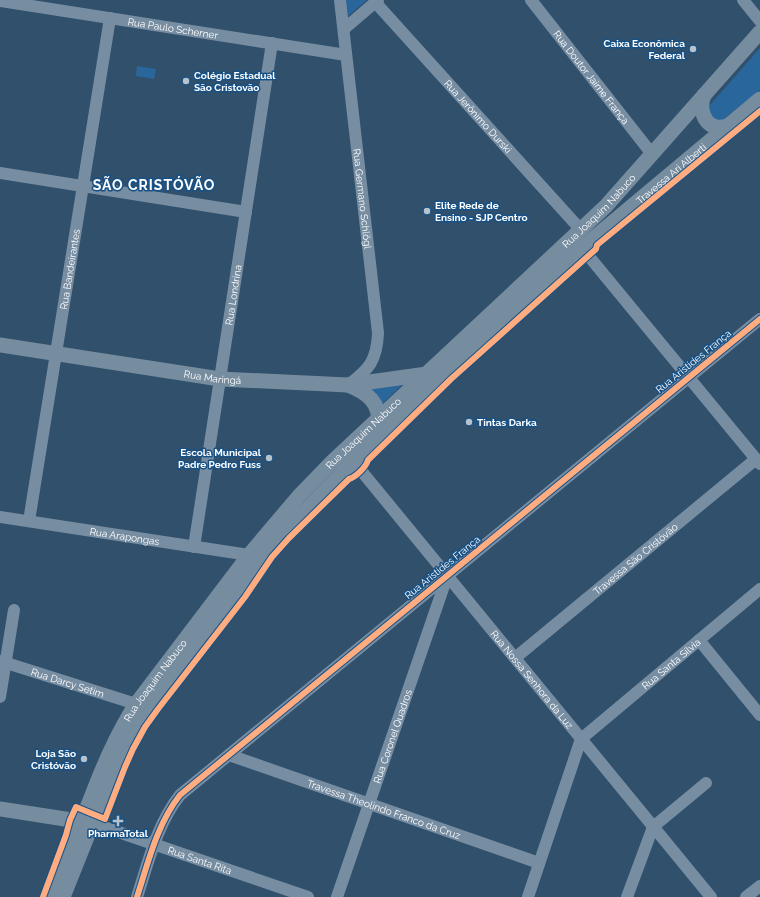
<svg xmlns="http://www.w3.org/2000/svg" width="760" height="897" viewBox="0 0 760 897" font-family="Raleway,sans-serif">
  <rect width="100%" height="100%" fill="#30506c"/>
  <path fill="#28669c" d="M 346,0 L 367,0 L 348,16 Z
    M 760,48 L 760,90 L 721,121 L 711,120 L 708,109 L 710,105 Z
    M 137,66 L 156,69 L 154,79 L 136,76 Z
    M 406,381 L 380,406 L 368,386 Z"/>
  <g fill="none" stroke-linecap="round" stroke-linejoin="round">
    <g stroke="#778da2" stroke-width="12">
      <path id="s1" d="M 340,0 L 378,333 C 377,360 369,370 348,385"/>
      <path id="s2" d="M 531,0 L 652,154"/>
      <path d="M 743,0 L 760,21"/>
      <path id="s3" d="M 0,1 L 346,55"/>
      <path id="s4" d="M 375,2 L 581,230"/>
      <path d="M 344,29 L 378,0"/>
      <path d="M 0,173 L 246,212"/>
      <path d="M 582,248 L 760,464"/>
      <path id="s5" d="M 354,462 L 711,897"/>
      <path id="s6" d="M 0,517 L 249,555"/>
      <path id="s7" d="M 29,521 L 110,18"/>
      <path id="s8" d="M 194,547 L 272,43"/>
      <path d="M 699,640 L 760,715"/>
      <path id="s9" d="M 515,658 L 756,459"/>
      <path id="s10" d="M 0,661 L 136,704"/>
      <path d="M 0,697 L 14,610"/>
      <path id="s11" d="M 229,755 L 539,863"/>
      <path id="s12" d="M 92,823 L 308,897"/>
      <path d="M 137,897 C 148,863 157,824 180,795 L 760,319"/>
      <path id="s13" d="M 337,897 L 447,577"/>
      <path id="s14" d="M 528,897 L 581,739 L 760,589"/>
      <path d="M 627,897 L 653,827 L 706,783"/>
      <path d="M 746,897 L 760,886"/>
    </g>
    <g stroke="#768c9f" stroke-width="15">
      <path d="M 704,95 C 697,114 709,134 729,125"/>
      <path id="s15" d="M 0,345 L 220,379 L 348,385 L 427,374"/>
      <path d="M 348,385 C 368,393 380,402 379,426"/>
      <path d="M 0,809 L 91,823"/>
      <path id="s16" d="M 52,897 C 64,866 76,834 89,803 C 102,769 116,735 136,704 L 249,555 L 299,496 L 333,461 L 606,206 L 760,32"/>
      <path id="s17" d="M 63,897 L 117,762 L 138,723 L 152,703 L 264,557 L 292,525 L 343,472 L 491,328 L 521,301 L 582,248 L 760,99"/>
    </g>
    <defs>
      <path id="cycleway" d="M 43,897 L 66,835 L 70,820 L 76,807 L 105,819 L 125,767 L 133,749 L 145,727 L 158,709 L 245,597 L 272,557 L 289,538 L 349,479 C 356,477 366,467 368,460 L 451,379 L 596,249 L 597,245 L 760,111
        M 137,897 C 148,863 157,824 180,795 L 760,319"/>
    </defs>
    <use href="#cycleway" stroke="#185185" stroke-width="8"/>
    <use href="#cycleway" stroke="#ffac80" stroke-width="6"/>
  </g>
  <g fill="#b7c2cc" stroke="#185185" stroke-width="1.5">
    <circle cx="693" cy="49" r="4"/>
    <circle cx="186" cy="81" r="4"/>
    <circle cx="427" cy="211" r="4"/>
    <circle cx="469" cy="422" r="4"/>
    <circle cx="269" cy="458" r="4"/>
    <circle cx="84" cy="759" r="4"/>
    <path d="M116 815h4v4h4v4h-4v4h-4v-4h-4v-4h4z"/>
  </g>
  <g text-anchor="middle" stroke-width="3" stroke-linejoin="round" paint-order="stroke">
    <g font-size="10" fill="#fff" stroke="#185185">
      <text dy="4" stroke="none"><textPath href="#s3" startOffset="175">Rua Paulo Scherner</textPath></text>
      <text dy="4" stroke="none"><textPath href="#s2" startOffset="98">Rua Doutor Jaime França</textPath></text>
      <text dy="4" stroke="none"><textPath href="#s4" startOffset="154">Rua Jerônimo Durski</textPath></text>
      <text dy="4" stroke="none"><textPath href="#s17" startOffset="958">Travessa Ari Alberti</textPath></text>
      <text dy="4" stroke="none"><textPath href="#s1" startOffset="200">Rua Germano Schlögl</textPath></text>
      <text dy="4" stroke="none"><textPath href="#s16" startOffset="889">Rua Joaquim Nabuco</textPath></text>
      <text dy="4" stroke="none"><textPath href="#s7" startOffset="255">Rua Bandeirantes</textPath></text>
      <text dy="4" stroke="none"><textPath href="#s8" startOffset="255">Rua Londrina</textPath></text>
      <text transform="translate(693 361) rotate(-39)" y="4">Rua Aristides França</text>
      <text dy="4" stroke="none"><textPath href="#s15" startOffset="215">Rua Maringá</textPath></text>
      <text dy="4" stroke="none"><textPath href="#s16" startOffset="565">Rua Joaquim Nabuco</textPath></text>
      <text dy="4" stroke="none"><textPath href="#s6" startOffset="126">Rua Arapongas</textPath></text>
      <text dy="4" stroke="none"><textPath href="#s9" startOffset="156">Travessa São Cristóvão</textPath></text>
      <text transform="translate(442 567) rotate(-39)" y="4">Rua Aristides França</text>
      <text dy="4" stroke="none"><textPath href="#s14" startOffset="284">Rua Santa Sílvia</textPath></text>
      <text dy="4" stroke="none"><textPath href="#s5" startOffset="281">Rua Nossa Senhora da Luz</textPath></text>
      <text dy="4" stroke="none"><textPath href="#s16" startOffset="241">Rua Joaquim Nabuco</textPath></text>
      <text dy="4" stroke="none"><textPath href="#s10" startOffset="71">Rua Darcy Setim</textPath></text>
      <text dy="4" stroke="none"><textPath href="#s13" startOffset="170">Rua Coronel Quadros</textPath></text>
      <text dy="4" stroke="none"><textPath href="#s11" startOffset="164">Travessa Theolindo Franco da Cruz</textPath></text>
      <text dy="4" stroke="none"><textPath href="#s12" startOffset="114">Rua Santa Rita</textPath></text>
    </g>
    <g font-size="10" font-weight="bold" fill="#fff" stroke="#185185" text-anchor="end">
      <text x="685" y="47">Caixa Econômica<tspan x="685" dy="12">Federal</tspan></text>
      <text x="194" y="79" text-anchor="start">Colégio Estadual<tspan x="194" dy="12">São Cristovão</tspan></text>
      <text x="435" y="209" text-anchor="start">Elite Rede de<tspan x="435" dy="12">Ensino - SJP Centro</tspan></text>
      <text x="477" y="426" text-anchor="start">Tintas Darka</text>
      <text x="261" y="456">Escola Municipal<tspan x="261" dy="12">Padre Pedro Fuss</tspan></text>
      <text x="76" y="757">Loja São<tspan x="76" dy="12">Cristóvão</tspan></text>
      <text x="118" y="837" text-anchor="middle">PharmaTotal</text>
    </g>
    <g font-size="14" font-weight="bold" letter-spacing="1" fill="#fff" stroke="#185185">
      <text x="154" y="190">SÃO CRISTÓVÃO</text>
    </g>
  </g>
</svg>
